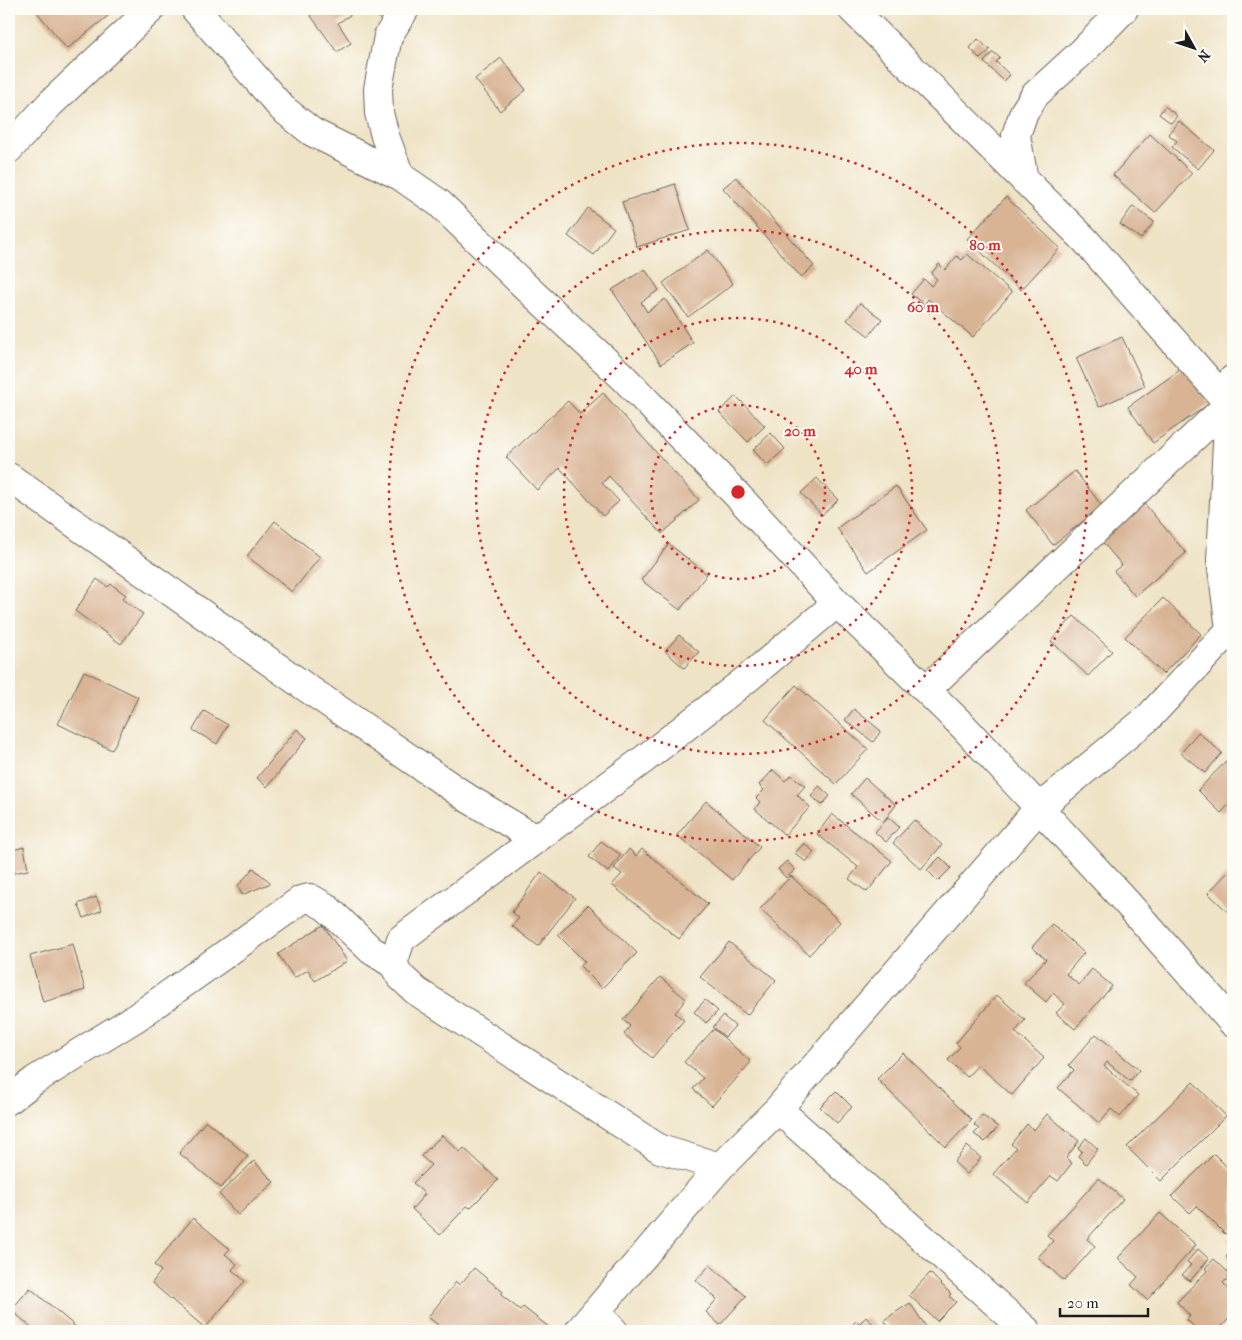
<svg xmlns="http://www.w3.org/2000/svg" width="1242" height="1340" viewBox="0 0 1242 1340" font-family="'IM FELL French Canon',serif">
  <rect width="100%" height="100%" fill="#fdfcf7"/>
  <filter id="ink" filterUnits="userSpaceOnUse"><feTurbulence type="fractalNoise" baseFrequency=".02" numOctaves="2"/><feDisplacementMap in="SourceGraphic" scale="10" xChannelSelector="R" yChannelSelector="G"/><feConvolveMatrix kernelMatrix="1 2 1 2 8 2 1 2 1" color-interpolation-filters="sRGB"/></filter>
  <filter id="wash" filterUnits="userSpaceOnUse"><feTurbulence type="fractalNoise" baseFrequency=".0096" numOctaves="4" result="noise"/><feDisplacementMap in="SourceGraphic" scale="20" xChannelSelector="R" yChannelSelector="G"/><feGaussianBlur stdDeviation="1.12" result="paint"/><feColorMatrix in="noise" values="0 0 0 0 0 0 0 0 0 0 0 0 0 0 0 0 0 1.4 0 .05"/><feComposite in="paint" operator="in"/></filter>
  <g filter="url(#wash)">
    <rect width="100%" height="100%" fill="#efe3c6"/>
    <g id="blocks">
      <path fill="#d8b394" d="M 40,9 L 112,9 L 114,11 L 67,49 L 37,12 Z
        M 306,9 L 359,9 L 338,23 L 351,43 L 337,52 Z
        M 373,9 L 399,9 L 381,21 Z
        M 978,39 L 990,50 L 980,59 L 970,48 Z
        M 993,52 L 1000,58 L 996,62 L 1010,75 L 1004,81 L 984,62 Z
        M 501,58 L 526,90 L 500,111 L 475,79 Z
        M 1165,106 L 1177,116 L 1171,123 L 1159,114 Z
        M 1179,121 L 1214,150 L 1198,169 L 1172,147 L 1177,141 L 1168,134 Z
        M 1150,134 L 1192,173 L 1155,213 L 1113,175 Z
        M 736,177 L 814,266 L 801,277 L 723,188 Z
        M 675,184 L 690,230 L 637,247 L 622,202 Z
        M 1006,197 L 1060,248 L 1021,290 L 967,239 Z
        M 1133,206 L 1154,222 L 1141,239 L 1120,224 Z
        M 588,208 L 614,228 L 594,255 L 568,236 Z
        M 708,250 L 733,284 L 688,317 L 663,283 Z
        M 967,254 L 1012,292 L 973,337 L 928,299 L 924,305 L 911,294 L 924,279 L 931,286 L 937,279 L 931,274 L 939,264 L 945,270 L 957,256 L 962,260 Z
        M 645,269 L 659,290 L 641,302 L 647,312 L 665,299 L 693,343 L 661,364 L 612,290 Z
        M 860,303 L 882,319 L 869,336 L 847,320 Z
        M 1122,337 L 1145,386 L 1099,407 L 1076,358 Z
        M 1184,367 L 1210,403 L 1153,443 L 1128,407 Z
        M 603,393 L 699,500 L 662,534 L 609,476 L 602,483 L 619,501 L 603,516 L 560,468 L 537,490 L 506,457 L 568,401 L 580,414 Z
        M 736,396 L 765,426 L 748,442 L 719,412 Z
        M 771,433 L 785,449 L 767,465 L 753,450 Z
        M 1075,471 L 1102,506 L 1053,545 L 1026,510 Z
        M 817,478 L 838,500 L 822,515 L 801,493 Z
        M 896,486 L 927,530 L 868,572 L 837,528 Z
        M 1143,502 L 1186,553 L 1135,596 L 1114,571 L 1122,565 L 1099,538 Z
        M 275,521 L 320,557 L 292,592 L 247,556 Z
        M 669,544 L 707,574 L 680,610 L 641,580 Z
        M 97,579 L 108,587 L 111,584 L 126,595 L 122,599 L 143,614 L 121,644 L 75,611 Z
        M 1163,598 L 1201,634 L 1163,674 L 1125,637 Z
        M 1074,616 L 1112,651 L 1088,676 L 1051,641 Z
        M 679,635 L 699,652 L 684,668 L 665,651 Z
        M 84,671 L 138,697 L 112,750 L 58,724 Z
        M 796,685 L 868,749 L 836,784 L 765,720 Z
        M 854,709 L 881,731 L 873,742 L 845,720 Z
        M 204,711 L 228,725 L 217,744 L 193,730 Z
        M 297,729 L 307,738 L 267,787 L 257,778 Z
        M 1198,732 L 1222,753 L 1205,773 L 1181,753 Z
        M 1233,754 L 1233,800 L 1221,813 L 1198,790 Z
        M 773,770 L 785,781 L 791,775 L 805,786 L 797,795 L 810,807 L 785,835 L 755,809 L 760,802 L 756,798 L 764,790 L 759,785 Z
        M 865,778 L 896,805 L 883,822 L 851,794 Z
        M 819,786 L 830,796 L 822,805 L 811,796 Z
        M 706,801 L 760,847 L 732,880 L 677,835 Z
        M 832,814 L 892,861 L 867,892 L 849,879 L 858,867 L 817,834 Z
        M 888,817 L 899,827 L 886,842 L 875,832 Z
        M 914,820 L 942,845 L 921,869 L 893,843 Z
        M 601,841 L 621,855 L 608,872 L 589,857 Z
        M 804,843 L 814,852 L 806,862 L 795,853 Z
        M 24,847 L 28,870 L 9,874 L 9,851 Z
        M 629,849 L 636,856 L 642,849 L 708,904 L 679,939 L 612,885 L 622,874 L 614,868 Z
        M 940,857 L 951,868 L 938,881 L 927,870 Z
        M 787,861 L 795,870 L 786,878 L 778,869 Z
        M 1233,867 L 1233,917 L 1208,893 Z
        M 253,868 L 271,883 L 242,895 L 238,886 Z
        M 541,872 L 575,898 L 538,946 L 512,926 L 519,918 L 512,912 Z
        M 791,876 L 840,922 L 809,955 L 760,909 Z
        M 96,897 L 102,910 L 84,918 L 78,904 Z
        M 588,905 L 637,953 L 602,988 L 580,966 L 585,962 L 558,935 Z
        M 1052,924 L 1084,953 L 1066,974 L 1079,985 L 1092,969 L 1112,986 L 1075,1029 L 1056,1013 L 1065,1004 L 1053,993 L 1046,1002 L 1024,983 L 1046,959 L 1032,947 Z
        M 323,925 L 347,961 L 315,981 L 308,970 L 294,978 L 278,954 Z
        M 729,942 L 776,980 L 747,1015 L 700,977 Z
        M 73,944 L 85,990 L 43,1002 L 30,956 Z
        M 660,977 L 686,999 L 675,1013 L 684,1020 L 652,1058 L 624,1034 L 630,1026 L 623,1020 Z
        M 997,995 L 1025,1020 L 1015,1032 L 1044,1058 L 1012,1095 L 978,1065 L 967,1077 L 948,1060 L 960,1047 L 956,1043 Z
        M 705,1000 L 718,1011 L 706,1023 L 694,1012 Z
        M 723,1016 L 735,1026 L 725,1037 L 713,1027 Z
        M 714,1029 L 751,1062 L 712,1106 L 693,1089 L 703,1078 L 684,1062 Z
        M 1096,1034 L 1139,1070 L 1130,1081 L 1107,1062 L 1104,1066 L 1138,1095 L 1120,1117 L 1111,1109 L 1099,1123 L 1058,1088 L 1074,1070 L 1069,1065 Z
        M 903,1053 L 972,1120 L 946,1147 L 877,1079 Z
        M 1193,1082 L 1226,1116 L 1161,1181 L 1127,1147 Z
        M 836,1091 L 852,1107 L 837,1123 L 820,1107 Z
        M 1047,1114 L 1079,1141 L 1066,1158 L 1072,1163 L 1058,1181 L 1051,1176 L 1028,1203 L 993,1174 L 1016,1148 L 1011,1144 L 1027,1124 L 1034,1130 Z
        M 982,1115 L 998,1127 L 985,1142 L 974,1134 L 979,1129 L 974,1125 Z
        M 206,1121 L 248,1156 L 221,1188 L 179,1153 Z
        M 442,1135 L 460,1152 L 464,1148 L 498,1180 L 470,1208 L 467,1206 L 440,1235 L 412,1209 L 425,1194 L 413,1183 L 431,1165 L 421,1156 Z
        M 1086,1138 L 1098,1149 L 1086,1164 L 1078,1156 L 1082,1151 L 1078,1148 Z
        M 967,1146 L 981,1158 L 967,1174 L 954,1162 Z
        M 1214,1154 L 1233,1173 L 1233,1226 L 1225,1234 L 1197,1206 L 1190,1213 L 1172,1196 Z
        M 254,1161 L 274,1182 L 238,1215 L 219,1194 Z
        M 1099,1178 L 1123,1199 L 1087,1239 L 1095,1246 L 1064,1281 L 1038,1257 L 1053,1241 L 1047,1235 Z
        M 1160,1213 L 1196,1245 L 1147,1300 L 1131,1285 L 1138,1277 L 1118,1258 Z
        M 193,1218 L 230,1249 L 225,1254 L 237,1264 L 232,1270 L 245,1281 L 205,1328 L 152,1283 L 161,1271 L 154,1265 Z
        M 1233,1235 L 1233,1246 L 1228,1241 Z
        M 1198,1249 L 1209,1259 L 1190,1281 L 1182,1275 L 1191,1265 L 1187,1262 Z
        M 1233,1249 L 1233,1263 L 1226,1257 Z
        M 1214,1259 L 1231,1275 L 1223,1283 L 1233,1293 L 1233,1315 L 1217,1331 L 1199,1331 L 1187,1320 L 1190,1316 L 1177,1302 L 1207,1271 L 1205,1268 Z
        M 710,1265 L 746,1296 L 720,1325 L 706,1312 L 717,1299 L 696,1280 Z
        M 474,1268 L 503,1292 L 501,1295 L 520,1310 L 523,1307 L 550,1328 L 547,1331 L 446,1331 L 428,1317 L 456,1282 L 460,1285 Z
        M 930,1273 L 951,1294 L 949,1296 L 956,1302 L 937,1321 L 909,1295 Z
        M 30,1288 L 76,1327 L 73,1331 L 36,1331 L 11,1310 Z
        M 910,1303 L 929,1331 L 892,1331 L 884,1320 Z
        M 866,1317 L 881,1331 L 847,1331 L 856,1321 L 859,1324 Z"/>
    </g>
  </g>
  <g filter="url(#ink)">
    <use href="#blocks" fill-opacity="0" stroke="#666258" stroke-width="1"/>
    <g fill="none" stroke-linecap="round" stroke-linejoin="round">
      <defs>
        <path id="minor" d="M 195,9 L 282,108 L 312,132 L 400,176 L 439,203 L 526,287 L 623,377 L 737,495 L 837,603 L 963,726 L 1128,904 L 1233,1023
          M 852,9 L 1085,240 L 1229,404 L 926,690
          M 9,149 L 50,104 L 151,9
          M 400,176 L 385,136 L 379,113 L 378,89 L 388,36 L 405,9
          M 1024,180 L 1016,135 L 1024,112 L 1035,95 L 1082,52 L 1124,9
          M 1233,379 L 1229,404 L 1221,560 L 1230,629 L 1233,634
          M 9,477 L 304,686 L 469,799 L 536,839
          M 9,1100 L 35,1080 L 137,1017 L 301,900 L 310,898 L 326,907 L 371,950 L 393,964
          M 778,1109 L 1027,1331
          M 720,1167 L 660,1149 L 416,991 L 400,976 L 393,964 L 401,939 L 643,760 L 748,678 L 837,603
          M 595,1312 L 614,1331
          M 579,1331 L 720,1167 L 778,1109 L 1039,808 L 1148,718 L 1233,627"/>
      </defs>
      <use href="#minor" stroke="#666258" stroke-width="30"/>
      <use href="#minor" stroke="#fff" stroke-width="28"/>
    </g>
  </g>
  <g fill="none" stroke="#d62828" stroke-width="2.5" stroke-dasharray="2.5 5">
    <circle cx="738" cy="492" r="87"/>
    <circle cx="738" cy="492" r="174"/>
    <circle cx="738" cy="492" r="262"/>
    <circle cx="738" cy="492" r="349"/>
  </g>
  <circle cx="738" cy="492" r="8" fill="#d62828" stroke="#fdfcf7" stroke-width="2.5"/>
  <g font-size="15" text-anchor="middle" font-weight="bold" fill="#d62828" stroke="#fdfcf7" stroke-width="4" stroke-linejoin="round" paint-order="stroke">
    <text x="985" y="250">80 m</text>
    <text x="923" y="312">60 m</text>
    <text x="861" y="374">40 m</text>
    <text x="800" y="436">20 m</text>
  </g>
  <rect width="1242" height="1340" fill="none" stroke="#fdfcf7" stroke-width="30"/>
  <g transform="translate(1194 48) rotate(130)" stroke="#fdfcf7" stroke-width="4" paint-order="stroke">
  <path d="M0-4L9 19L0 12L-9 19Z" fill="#1c1c1c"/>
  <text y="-8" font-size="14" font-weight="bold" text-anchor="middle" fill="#1c1c1c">N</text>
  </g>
  <path d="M1060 1308v8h88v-8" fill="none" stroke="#1c1c1c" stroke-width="2.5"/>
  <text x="1067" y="1308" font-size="15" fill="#1c1c1c" stroke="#fdfcf7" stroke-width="4" paint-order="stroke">20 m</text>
</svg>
